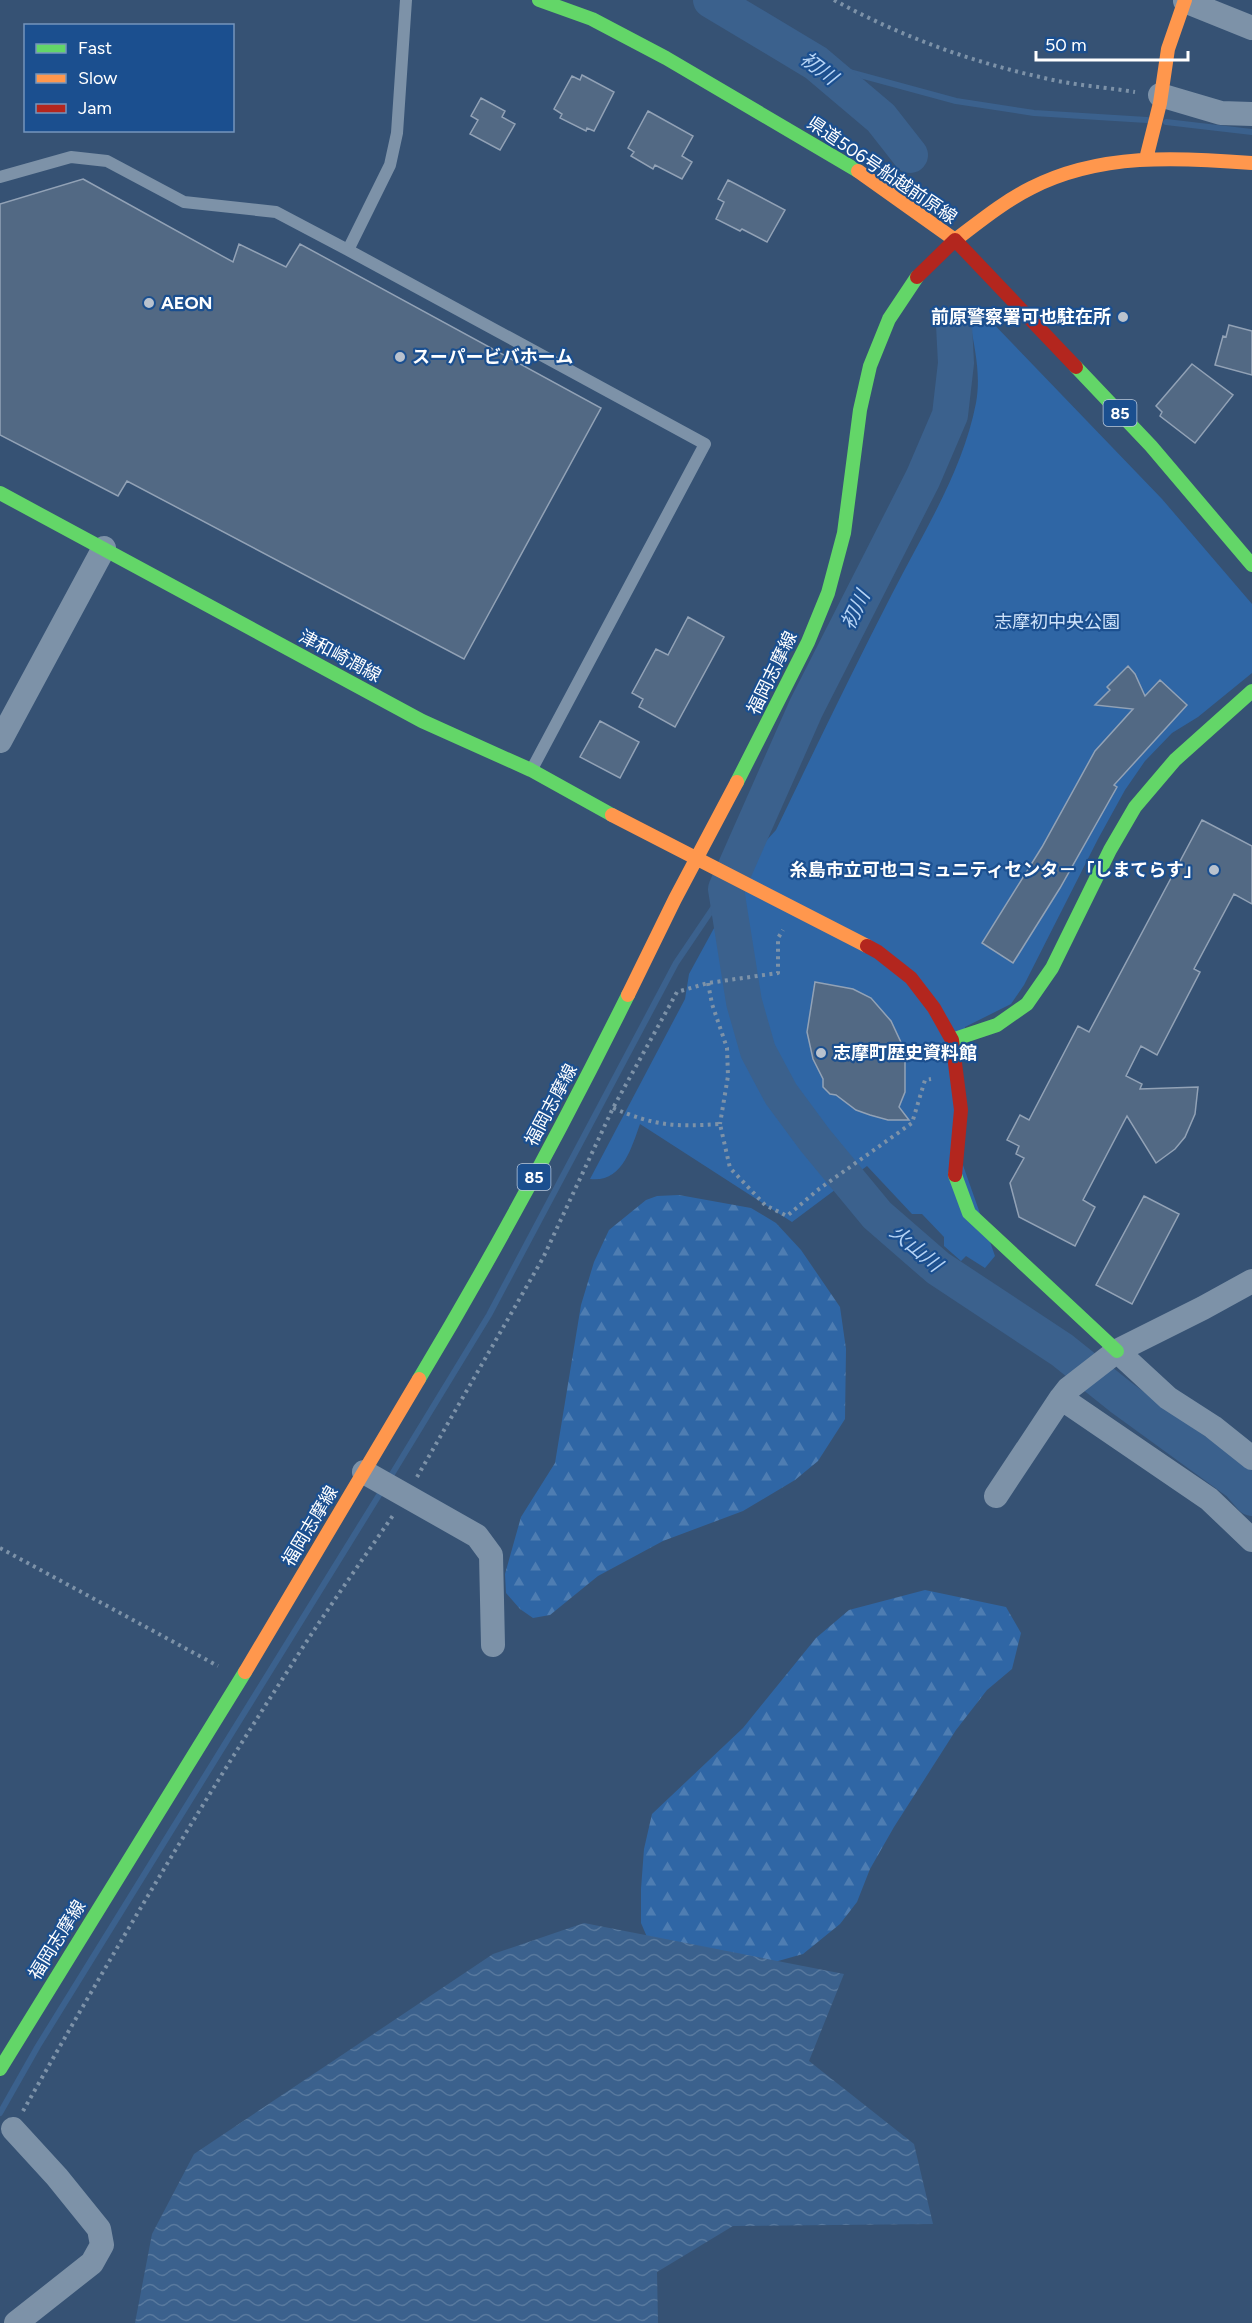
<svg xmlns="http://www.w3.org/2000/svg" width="1252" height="2323" viewBox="0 0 1252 2323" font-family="Figtree,'Noto Sans JP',sans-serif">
  <defs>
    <pattern id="forest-firs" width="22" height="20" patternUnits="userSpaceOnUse" patternTransform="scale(1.5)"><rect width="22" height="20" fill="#2f66a5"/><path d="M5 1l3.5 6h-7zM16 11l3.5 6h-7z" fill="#4e7db2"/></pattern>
    <pattern id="water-waves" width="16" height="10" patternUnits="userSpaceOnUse" patternTransform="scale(1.5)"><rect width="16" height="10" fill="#3b618d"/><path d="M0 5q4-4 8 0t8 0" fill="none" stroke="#58799e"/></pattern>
  </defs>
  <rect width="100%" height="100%" fill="#365274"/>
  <path fill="#2f66a5" d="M 984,314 L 1162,499 L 1252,604 L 1252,673 L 1198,717 L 1172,733 L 1145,761 L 1125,790 L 1098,839 L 1024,985 L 1011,1004 L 965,1027 L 952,1134 L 995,1256 L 985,1268 L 966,1256 L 961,1261 L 944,1246 L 944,1237 L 922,1214 L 912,1214 L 867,1166 L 792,1222 L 640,1124 C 631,1149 622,1183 590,1179 L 685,999 L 689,974 L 755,853 L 776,830 C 814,751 852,672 892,594 C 923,533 963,471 976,403 C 981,375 975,350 970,322 Z"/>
  <path fill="url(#forest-firs)" d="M 679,1195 L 751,1208 L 776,1223 L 801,1250 L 840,1307 L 846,1349 L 845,1419 L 818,1461 L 795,1480 L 743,1511 L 663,1541 L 598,1576 L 550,1615 L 533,1618 L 520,1609 L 506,1593 L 505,1574 L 521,1517 L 555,1463 L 581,1305 L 594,1262 L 609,1230 L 646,1200 L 657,1196 Z
    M 925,1590 L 1006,1607 L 1021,1633 L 1012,1669 L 987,1690 L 956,1730 L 894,1827 L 870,1869 L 857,1902 L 840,1924 L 803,1954 L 771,1963 L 650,1944 L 641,1923 L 641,1889 L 644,1849 L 652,1814 L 743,1728 L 816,1638 L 849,1610 Z"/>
  <path fill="url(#water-waves)" d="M 584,1923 L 844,1974 L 809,2061 L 914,2144 L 933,2224 L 733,2226 L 657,2272 L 658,2323 L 135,2323 L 152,2234 L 194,2154 L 493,1954 Z"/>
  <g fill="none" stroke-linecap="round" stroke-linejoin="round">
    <path stroke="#3b618d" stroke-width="6" d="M 816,63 L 956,101 L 1034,113 L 1147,120
      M 1166,122 L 1252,132
      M 389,1479 L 489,1315 L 676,963 L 726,889
      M 0,2113 L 38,2046 L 384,1487"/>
    <path stroke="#3b618d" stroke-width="36" d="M 711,0 L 816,63 L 881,118 L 910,155
      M 954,325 L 956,363 L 950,415 L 923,478 L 806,708 L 726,889 L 744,1002 L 758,1051 L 781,1094 L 815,1140 L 877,1215 L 938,1268 L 1062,1350 L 1122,1398 L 1239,1483 L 1252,1498"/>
  </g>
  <path fill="#526984" stroke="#92a2b6" stroke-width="1.5" d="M 582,75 L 614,92 L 594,131 L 587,128 L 586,131 L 560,118 L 562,114 L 554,109 L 572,76 L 580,80 Z
    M 481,98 L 505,111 L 502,117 L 515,124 L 500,150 L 470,134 L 478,120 L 471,116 Z
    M 648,111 L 693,136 L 682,156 L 692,162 L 682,179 L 655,165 L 653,169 L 631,156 L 634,152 L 628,148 Z
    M 83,179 L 233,262 L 239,244 L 286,267 L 300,244 L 601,408 L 464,659 L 127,481 L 118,496 L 0,435 L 0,204 Z
    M 728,180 L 785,210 L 767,242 L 742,229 L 740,231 L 716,219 L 724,202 L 718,199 Z
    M 1229,325 L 1252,331 L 1252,375 L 1215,365 L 1223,336 L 1226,337 Z
    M 1192,364 L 1233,395 L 1195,443 L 1160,416 L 1162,412 L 1156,406 Z
    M 688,617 L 724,637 L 675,727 L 639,707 L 643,699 L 632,693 L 656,649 L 668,655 Z
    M 1128,666 L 1135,674 L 1145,696 L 1160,680 L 1187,705 L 1114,785 L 1117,787 L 1060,888 L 1013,963 L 982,943 L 1042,847 L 1095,751 L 1133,709 L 1095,705 L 1110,690 L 1107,687 Z
    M 600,721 L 639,742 L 620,778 L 580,757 Z
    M 1202,820 L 1252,846 L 1252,904 L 1234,894 L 1194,969 L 1200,972 L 1157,1055 L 1141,1046 L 1126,1076 L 1142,1084 L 1140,1089 L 1198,1087 L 1195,1114 L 1185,1137 L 1175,1149 L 1156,1163 L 1127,1116 L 1083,1200 L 1095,1207 L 1075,1246 L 1019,1217 L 1010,1183 L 1024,1158 L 1016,1154 L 1019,1146 L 1007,1140 L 1020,1115 L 1029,1120 L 1078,1026 L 1089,1032 Z
    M 815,982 L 853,989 L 871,998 L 891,1021 L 905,1051 L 905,1092 L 899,1107 L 909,1120 L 888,1120 L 870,1115 L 856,1110 L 836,1095 L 830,1094 L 823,1087 L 823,1079 L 813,1059 L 807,1032 Z
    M 1144,1196 L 1179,1214 L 1132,1304 L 1096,1285 Z"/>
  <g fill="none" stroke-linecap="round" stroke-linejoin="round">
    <path stroke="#7d92a8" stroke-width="4" stroke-dasharray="3 4.5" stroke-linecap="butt" d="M 834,0 C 898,35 968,61 1040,77 C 1071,85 1104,87 1135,92
      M 708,983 L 712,1004 L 727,1048 L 728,1076 L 720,1124
      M 613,1108 C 655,1126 675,1127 720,1124 L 730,1168 L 765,1205 L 787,1216 L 819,1189 L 912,1123 L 925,1080 L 931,1079
      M 417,1477 L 543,1258 L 613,1108 L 677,992 L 708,983 L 778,973 L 778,938 L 783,930
      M 0,1548 L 218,1666
      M 23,2111 C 107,1963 194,1815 287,1672 C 321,1618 358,1566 394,1514"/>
    <path stroke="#7d92a8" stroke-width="12" d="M 406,0 L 397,133 L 390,165 L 348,250 L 705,444 L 532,769
      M 0,177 L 71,157 L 107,161 L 184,202 L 276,212 L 348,250"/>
    <path stroke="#7d92a8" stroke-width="24" d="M 1185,1 L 1252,28
      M 1160,95 L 1221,113 L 1252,114
      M 0,741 L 104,548
      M 1252,1281 L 1203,1308 L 1117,1351 L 1068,1389 L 1061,1398 L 1209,1499 L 1252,1540
      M 1117,1351 L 1168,1398 L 1213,1427 L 1252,1458
      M 364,1472 L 477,1536 L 491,1555 L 493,1645
      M 996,1496 L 1061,1398
      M 13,2129 L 57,2177 L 99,2229 L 102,2245 L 92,2263 L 16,2323"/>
    <path stroke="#63d668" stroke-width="14" d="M 539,0 L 592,19 L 666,58 L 858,171
      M 1076,367 L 1151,446 L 1252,565
      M 0,493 L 422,721 L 531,770 L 612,815
      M 737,782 L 808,642 L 828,593 L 844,533 L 860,410 L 870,366 L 889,319 L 917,277
      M 952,1040 L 997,1025 L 1027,1004 L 1052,968 L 1110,850 L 1135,807 L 1175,760 L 1252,691
      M 955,1175 L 969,1213 L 1117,1351
      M 419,1379 C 494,1254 563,1126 628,995
      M 0,2069 L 245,1672"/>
    <path stroke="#ff974d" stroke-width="14" d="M 1146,159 L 1160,103 L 1168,49 L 1185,0
      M 858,171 L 955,240 C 979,222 1003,202 1031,188 C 1099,153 1178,157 1252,163
      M 612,815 L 867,946
      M 628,995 L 675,899 L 737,782
      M 245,1672 L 419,1379"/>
    <path stroke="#b3261e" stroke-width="14" d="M 917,277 L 955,240 L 1076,367
      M 867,946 L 878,952 L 911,978 L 934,1008 L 952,1040 L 961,1110 L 955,1175"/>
  </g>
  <g fill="#b9c2ce" stroke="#1b4f8f" stroke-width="2">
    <circle cx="149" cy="303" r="6"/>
    <circle cx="1123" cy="317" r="6"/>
    <circle cx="400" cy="357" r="6"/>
    <circle cx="1214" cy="870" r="6"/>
    <circle cx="821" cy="1053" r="6"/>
  </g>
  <g text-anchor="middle" stroke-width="4.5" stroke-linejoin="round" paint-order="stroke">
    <g fill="#1b4f8f" stroke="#bbcadd" stroke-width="1.5">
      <rect x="1103.5" y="400" width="33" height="26" rx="4.5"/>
      <rect x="517.5" y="1164" width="33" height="26" rx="4.5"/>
    </g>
    <g font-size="16" font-weight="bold" fill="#fff">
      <text x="1120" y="419">85</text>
      <text x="534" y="1183">85</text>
    </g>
    <g font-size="18" fill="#fff" stroke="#1b4f8f">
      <text transform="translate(882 170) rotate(34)" y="6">県道506号船越前原線</text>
      <text transform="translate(340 656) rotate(28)" y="6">津和崎潤線</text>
      <text transform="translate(772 673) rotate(-64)" y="6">福岡志摩線</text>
      <text transform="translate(551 1105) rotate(-62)" y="6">福岡志摩線</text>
      <text transform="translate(310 1526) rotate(-59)" y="6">福岡志摩線</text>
      <text transform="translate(57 1940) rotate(-58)" y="6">福岡志摩線</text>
    </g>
    <g font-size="18" font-weight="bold" fill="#fff" stroke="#1b4f8f" text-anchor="start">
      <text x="161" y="309">AEON</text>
      <text x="1111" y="323" text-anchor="end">前原警察署可也駐在所</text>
      <text x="412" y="363">スーパービバホーム</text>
      <text x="1202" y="876" text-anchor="end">糸島市立可也コミュニティセンタ－「しまてらす」</text>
      <text x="833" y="1059">志摩町歴史資料館</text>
    </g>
    <g font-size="18" fill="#cfe3fa" stroke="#1b4f8f">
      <text x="1057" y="628">志摩初中央公園</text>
    </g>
    <g font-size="20" font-style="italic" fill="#b5d3f5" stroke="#1b4f8f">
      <text transform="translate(819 68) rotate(37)" y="7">初川</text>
      <text transform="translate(855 610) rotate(-64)" y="7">初川</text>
      <text transform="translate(916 1248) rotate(40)" y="7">火山川</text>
    </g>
  </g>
  <rect x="24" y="24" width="210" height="108" fill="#1b4f8f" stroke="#7695bc" stroke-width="1.5"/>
  <rect x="36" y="44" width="30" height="9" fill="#63d668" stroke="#7695bc" stroke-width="1.5"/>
  <text x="78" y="54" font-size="18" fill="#ffffff">Fast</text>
  <rect x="36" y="74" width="30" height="9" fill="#ff974d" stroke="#7695bc" stroke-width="1.5"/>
  <text x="78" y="84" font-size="18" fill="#ffffff">Slow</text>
  <rect x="36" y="104" width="30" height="9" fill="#b3261e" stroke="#7695bc" stroke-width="1.5"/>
  <text x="78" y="114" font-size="18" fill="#ffffff">Jam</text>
  <path d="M1036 51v9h152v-9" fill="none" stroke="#ffffff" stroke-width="3"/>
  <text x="1045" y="51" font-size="18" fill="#ffffff" stroke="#1b4f8f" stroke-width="4.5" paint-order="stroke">50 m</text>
</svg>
